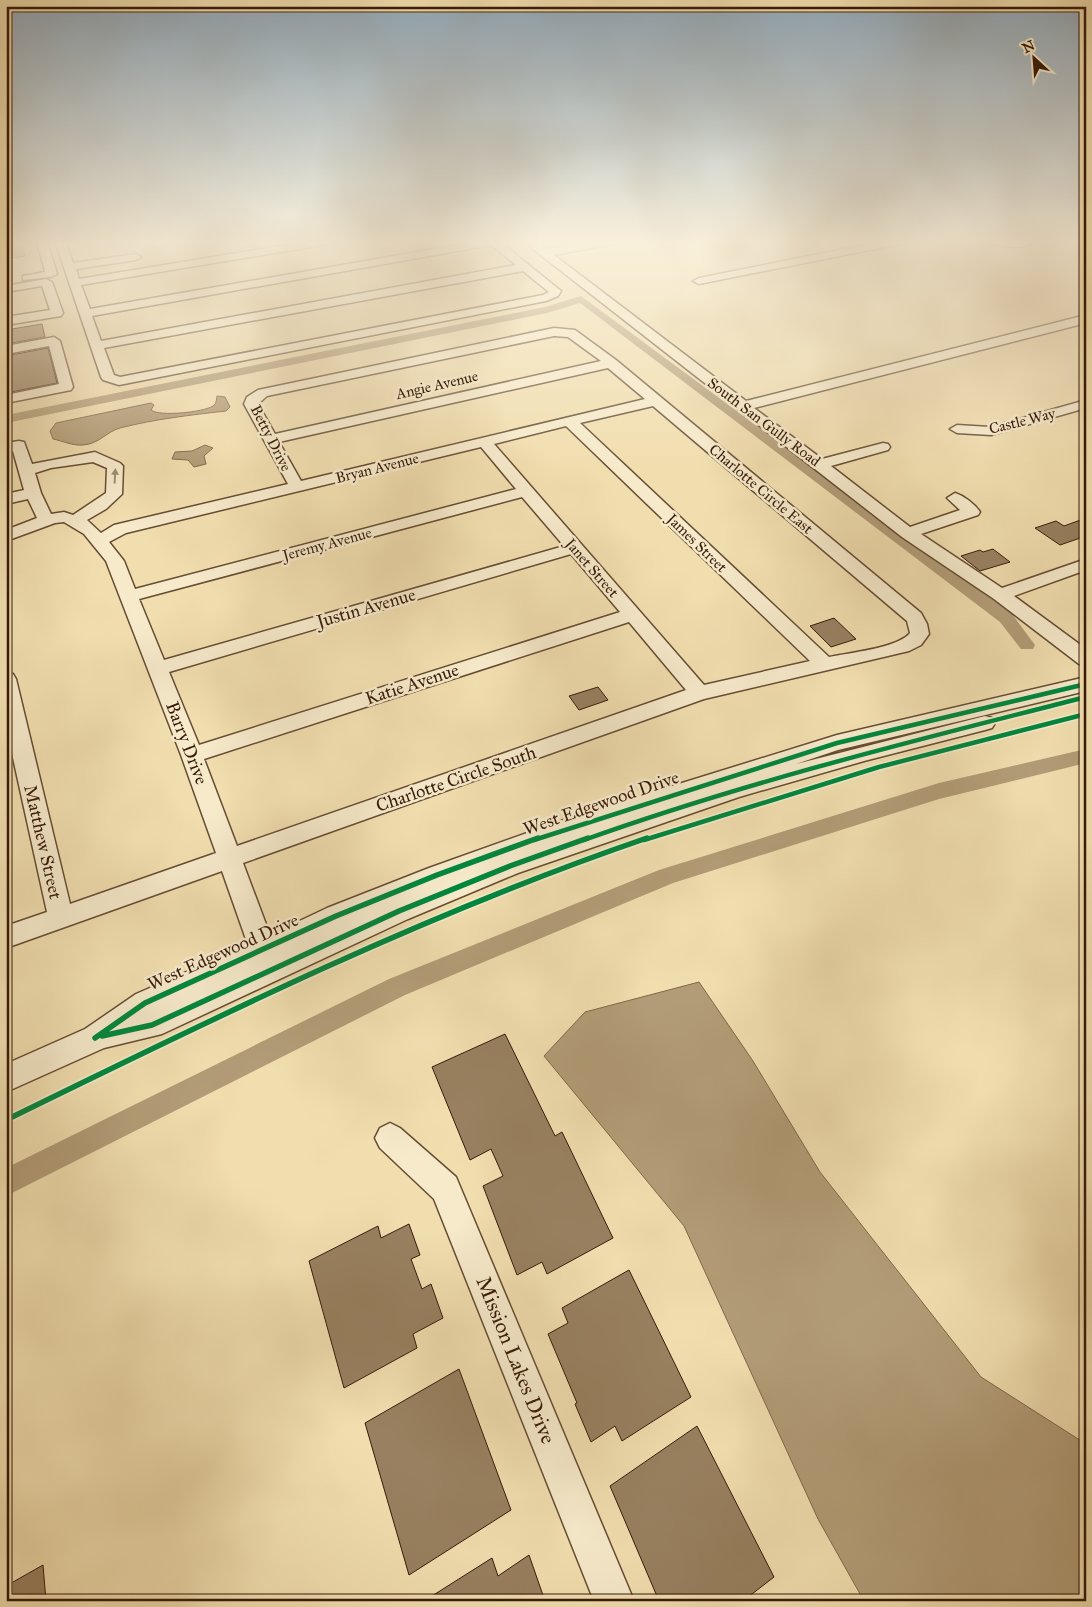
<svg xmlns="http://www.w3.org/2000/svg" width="1092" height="1607" viewBox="0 0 1092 1607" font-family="'IM FELL Great Primer',serif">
  <rect width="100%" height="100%" fill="#f1deaf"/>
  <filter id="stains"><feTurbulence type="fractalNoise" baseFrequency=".004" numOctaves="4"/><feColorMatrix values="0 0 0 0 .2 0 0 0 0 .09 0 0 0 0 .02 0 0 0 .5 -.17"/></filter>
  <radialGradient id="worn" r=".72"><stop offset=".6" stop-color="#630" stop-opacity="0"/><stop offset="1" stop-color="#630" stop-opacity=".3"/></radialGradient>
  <path fill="#b29c77" stroke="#81684b" d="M 217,396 L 225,397 L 230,407 L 226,411 C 191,415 155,419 120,428 C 106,432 99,444 83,445 C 73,446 63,441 53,439 L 50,431 L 56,423 L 151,403 L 154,405 L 151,410 C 160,417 204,412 213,406 C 217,403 216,400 217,396 Z
    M 205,445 L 213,448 L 204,456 L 206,464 L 194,467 L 188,460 L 172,459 L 175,452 L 192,451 Z
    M 699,982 L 753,1061 L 820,1172 L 981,1377 L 1086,1444 L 1086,1601 L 864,1601 L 818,1519 L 684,1226 L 544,1056 L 585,1012 Z"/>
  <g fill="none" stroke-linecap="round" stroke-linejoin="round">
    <path fill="#b29c77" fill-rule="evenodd" d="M 581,296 L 1012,614 L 1035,645 L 1033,649 L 1021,649 L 1000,622 L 580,303 L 547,313 L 6,423 L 6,415 L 545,307 Z
      M 1086,749 L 1086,763 L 939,799 L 673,883 L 405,995 L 6,1196 L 6,1168 L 389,979 L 659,870 L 939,783 Z"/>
  </g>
  <path fill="#988060" stroke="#371b0a" d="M 6,241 L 21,241 L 25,256 L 6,259 Z
    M 42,324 L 45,337 L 6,344 L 6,330 Z
    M 48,348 L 57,383 L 6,393 L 6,356 Z
    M 1086,518 L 1086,536 L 1060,545 L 1035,528 L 1056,521 L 1064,526 Z
    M 993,549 L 1010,562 L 980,571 L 961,556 L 980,550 L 983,552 Z
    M 834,618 L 856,639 L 831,647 L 810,626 Z
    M 598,687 L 608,700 L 579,710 L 569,696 Z
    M 505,1034 L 555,1136 L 562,1132 L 613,1238 L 547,1274 L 542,1262 L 517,1275 L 483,1186 L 503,1176 L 491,1149 L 470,1160 L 432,1067 Z
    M 409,1224 L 420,1255 L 411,1259 L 422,1289 L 431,1284 L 443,1318 L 413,1334 L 417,1348 L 344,1388 L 309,1261 L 378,1226 L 381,1238 Z
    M 629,1270 L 691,1397 L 622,1441 L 615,1426 L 591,1442 L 575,1404 L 577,1403 L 548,1334 L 568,1323 L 562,1308 Z
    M 459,1369 L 511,1510 L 409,1575 L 365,1423 Z
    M 697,1426 L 774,1577 L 743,1601 L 659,1601 L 610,1486 Z
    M 529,1555 L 545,1601 L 424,1601 L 492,1558 L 498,1576 Z
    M 43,1565 L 46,1601 L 6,1601 L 6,1586 Z"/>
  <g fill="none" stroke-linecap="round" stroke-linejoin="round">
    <defs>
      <path id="minor" d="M 37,241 L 47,241 L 57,274 L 51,277 L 23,280 L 23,276 L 45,272 Z
        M 55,241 L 65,241 L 73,263 L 136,254 L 141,257 L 136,260 L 76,269 L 79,279 L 310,241 L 334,241 L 329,244 L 81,285 L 90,309 L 480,241 L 499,241 L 561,291 L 558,296 L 546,301 L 119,385 L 103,380 L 101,377 ZM 491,245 L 516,265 L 101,341 L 92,316 ZM 523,271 L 549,292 L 543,295 L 120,377 L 114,375 L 104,348 Z
        M 528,241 L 538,241 L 547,249 L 594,241 L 617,241 L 612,244 L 554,255 L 746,401 L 1086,315 L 1086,323 L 754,408 L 822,459 L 883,443 L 888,444 L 890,447 L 888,450 L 831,466 L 910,527 L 960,510 L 947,498 L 955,493 C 964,496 975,504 980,512 L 978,515 L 921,534 L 1002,588 L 1086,559 L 1086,570 L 1014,596 L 1086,649 L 1086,665 L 1079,664 L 994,599 L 902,537 L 533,249 Z
        M 884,241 L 905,241 L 900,244 L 699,284 L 693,281 L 699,278 Z
        M 990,241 L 1037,241 C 1027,249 1000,249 990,241 Z
        M 46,279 L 52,282 L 63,313 L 61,316 L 6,325 L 6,317 L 50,310 L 42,286 L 6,292 L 6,286 Z
        M 554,328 L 575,330 L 616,360 L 921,613 L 927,624 L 929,634 L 921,645 L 909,651 L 704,699 L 243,863 L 270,935 L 327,908 L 429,868 L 572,817 L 837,735 L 1086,677 L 1086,691 L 838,750 L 796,764 L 985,716 L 992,718 L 995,723 L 992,728 L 985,730 L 864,761 L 739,797 L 518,873 L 408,919 L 162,1034 L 104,1048 L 6,1092 L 6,1064 L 85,1029 L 136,994 L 248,945 L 222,871 L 6,948 L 6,926 L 47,912 L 6,726 L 6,672 L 13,674 L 16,679 L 70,904 L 216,853 L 181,755 L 106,561 L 84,534 L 64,522 L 55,523 L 6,541 L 6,530 L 37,518 L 28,499 L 6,504 L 6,494 L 24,490 L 13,451 L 6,452 L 6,443 L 19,441 L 24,442 L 32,464 L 95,452 L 120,463 L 123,466 L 122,494 L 106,509 L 87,520 L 101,533 L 114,525 L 288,484 L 244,404 L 247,397 L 258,390 ZM 554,336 L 568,337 L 601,361 L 275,434 L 258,404 L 267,396 ZM 608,368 L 645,399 L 301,481 L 279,442 ZM 653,406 L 907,621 L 910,633 C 898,648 848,653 829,657 L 580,423 ZM 566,426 L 810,661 L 704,685 L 494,444 ZM 481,447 L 516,489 L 135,589 L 124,561 L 109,542 L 126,533 ZM 93,462 L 107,468 L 106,493 L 73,515 L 64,512 L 51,514 L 41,493 L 35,473 L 51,468 ZM 522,497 L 564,546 L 164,660 L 139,599 ZM 571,554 L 620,612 L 199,745 L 169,672 ZM 629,622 L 686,690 L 237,846 L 204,759 Z
        M 54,337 L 60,341 L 73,387 L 71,390 L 6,403 L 6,395 L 59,384 L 49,346 L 6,354 L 6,346 Z
        M 1086,400 L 1086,408 L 991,435 L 957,433 L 950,429 L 957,425 L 990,427 Z
        M 390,1123 L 400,1128 L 456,1177 L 634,1601 L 594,1601 L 434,1199 L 380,1148 L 375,1138 L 380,1128 Z"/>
    </defs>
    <use href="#minor" stroke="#664c33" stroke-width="3"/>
    <use href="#minor" fill="#f6eacb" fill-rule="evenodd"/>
    <defs>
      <path id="cycleway-far1" d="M 534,840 L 837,743 L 1086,684
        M 584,840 C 749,781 917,740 1086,697
        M 644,840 L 879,767 L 1086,714"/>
      <path id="cycleway" d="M 102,1036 L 152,1025 L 399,911 L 510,866 L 588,838
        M 95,1038 L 145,1003 L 336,916 L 437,875 L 538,838
        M 6,1120 C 216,1017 425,914 647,838"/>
    </defs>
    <use href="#cycleway-far1" stroke="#f6eacb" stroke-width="8"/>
    <use href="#cycleway" stroke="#f6eacb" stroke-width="9"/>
    <use href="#cycleway-far1" stroke="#00873e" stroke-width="4.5"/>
    <use href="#cycleway" stroke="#00873e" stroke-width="5.5"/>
  </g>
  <defs><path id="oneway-solid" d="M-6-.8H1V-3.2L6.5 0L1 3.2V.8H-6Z" transform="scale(1.25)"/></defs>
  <use fill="#a08d74" href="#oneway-solid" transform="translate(115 476) rotate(-87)"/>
  <linearGradient id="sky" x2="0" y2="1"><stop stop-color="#92aabb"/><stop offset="0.52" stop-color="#f9f0db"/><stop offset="1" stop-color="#f9f0db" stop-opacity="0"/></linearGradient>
  <rect width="1092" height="466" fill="url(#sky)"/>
  <g text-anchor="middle" stroke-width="5" stroke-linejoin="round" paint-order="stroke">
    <g font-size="15" fill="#371b0a" stroke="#f6eacb">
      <text transform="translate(437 385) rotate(-13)" y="5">Angie Avenue</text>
      <text transform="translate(1022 421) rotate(-14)" y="5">Castle Way</text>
      <text transform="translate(764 422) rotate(37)" y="5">South San Gully Road</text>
      <text transform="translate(271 438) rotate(63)" y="5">Betty Drive</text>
      <text transform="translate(377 468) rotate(-14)" y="5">Bryan Avenue</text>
      <text transform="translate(761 489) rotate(40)" y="5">Charlotte Circle East</text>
      <text transform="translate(697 543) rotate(44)" y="5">James Street</text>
      <text transform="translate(327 544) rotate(-15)" y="5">Jeremy Avenue</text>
      <text transform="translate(592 568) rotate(49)" y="5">Janet Street</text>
    </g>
    <g font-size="18" fill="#371b0a" stroke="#f6eacb">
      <text transform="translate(366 608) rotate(-16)" y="6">Justin Avenue</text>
      <text transform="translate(412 684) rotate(-18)" y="6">Katie Avenue</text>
      <text transform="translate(187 743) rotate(69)" y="6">Barry Drive</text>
      <text transform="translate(456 779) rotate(-19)" y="6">Charlotte Circle South</text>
      <text transform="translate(601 803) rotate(-19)" y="6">West Edgewood Drive</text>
      <text transform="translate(43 842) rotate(77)" y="6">Matthew Street</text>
      <text transform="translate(223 952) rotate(-24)" y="6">West Edgewood Drive</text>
    </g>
    <g font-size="21" fill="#371b0a" stroke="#f6eacb">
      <text transform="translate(516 1360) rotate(68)" y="7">Mission Lakes Drive</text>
    </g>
  </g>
  <rect width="1092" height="1607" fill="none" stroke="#f1deaf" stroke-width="25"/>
  <rect x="8" y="8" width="1077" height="1592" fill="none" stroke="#371b0a" stroke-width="2.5"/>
  <rect x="12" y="12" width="1067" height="1582" fill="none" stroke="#371b0a"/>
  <g transform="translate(1034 58) rotate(334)" stroke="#f6eacb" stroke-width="4" paint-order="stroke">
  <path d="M0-4L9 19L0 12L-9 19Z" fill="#371b0a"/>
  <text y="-8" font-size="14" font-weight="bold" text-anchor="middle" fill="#371b0a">N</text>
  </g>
  <rect width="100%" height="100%" filter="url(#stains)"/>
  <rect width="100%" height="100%" fill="url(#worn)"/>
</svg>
